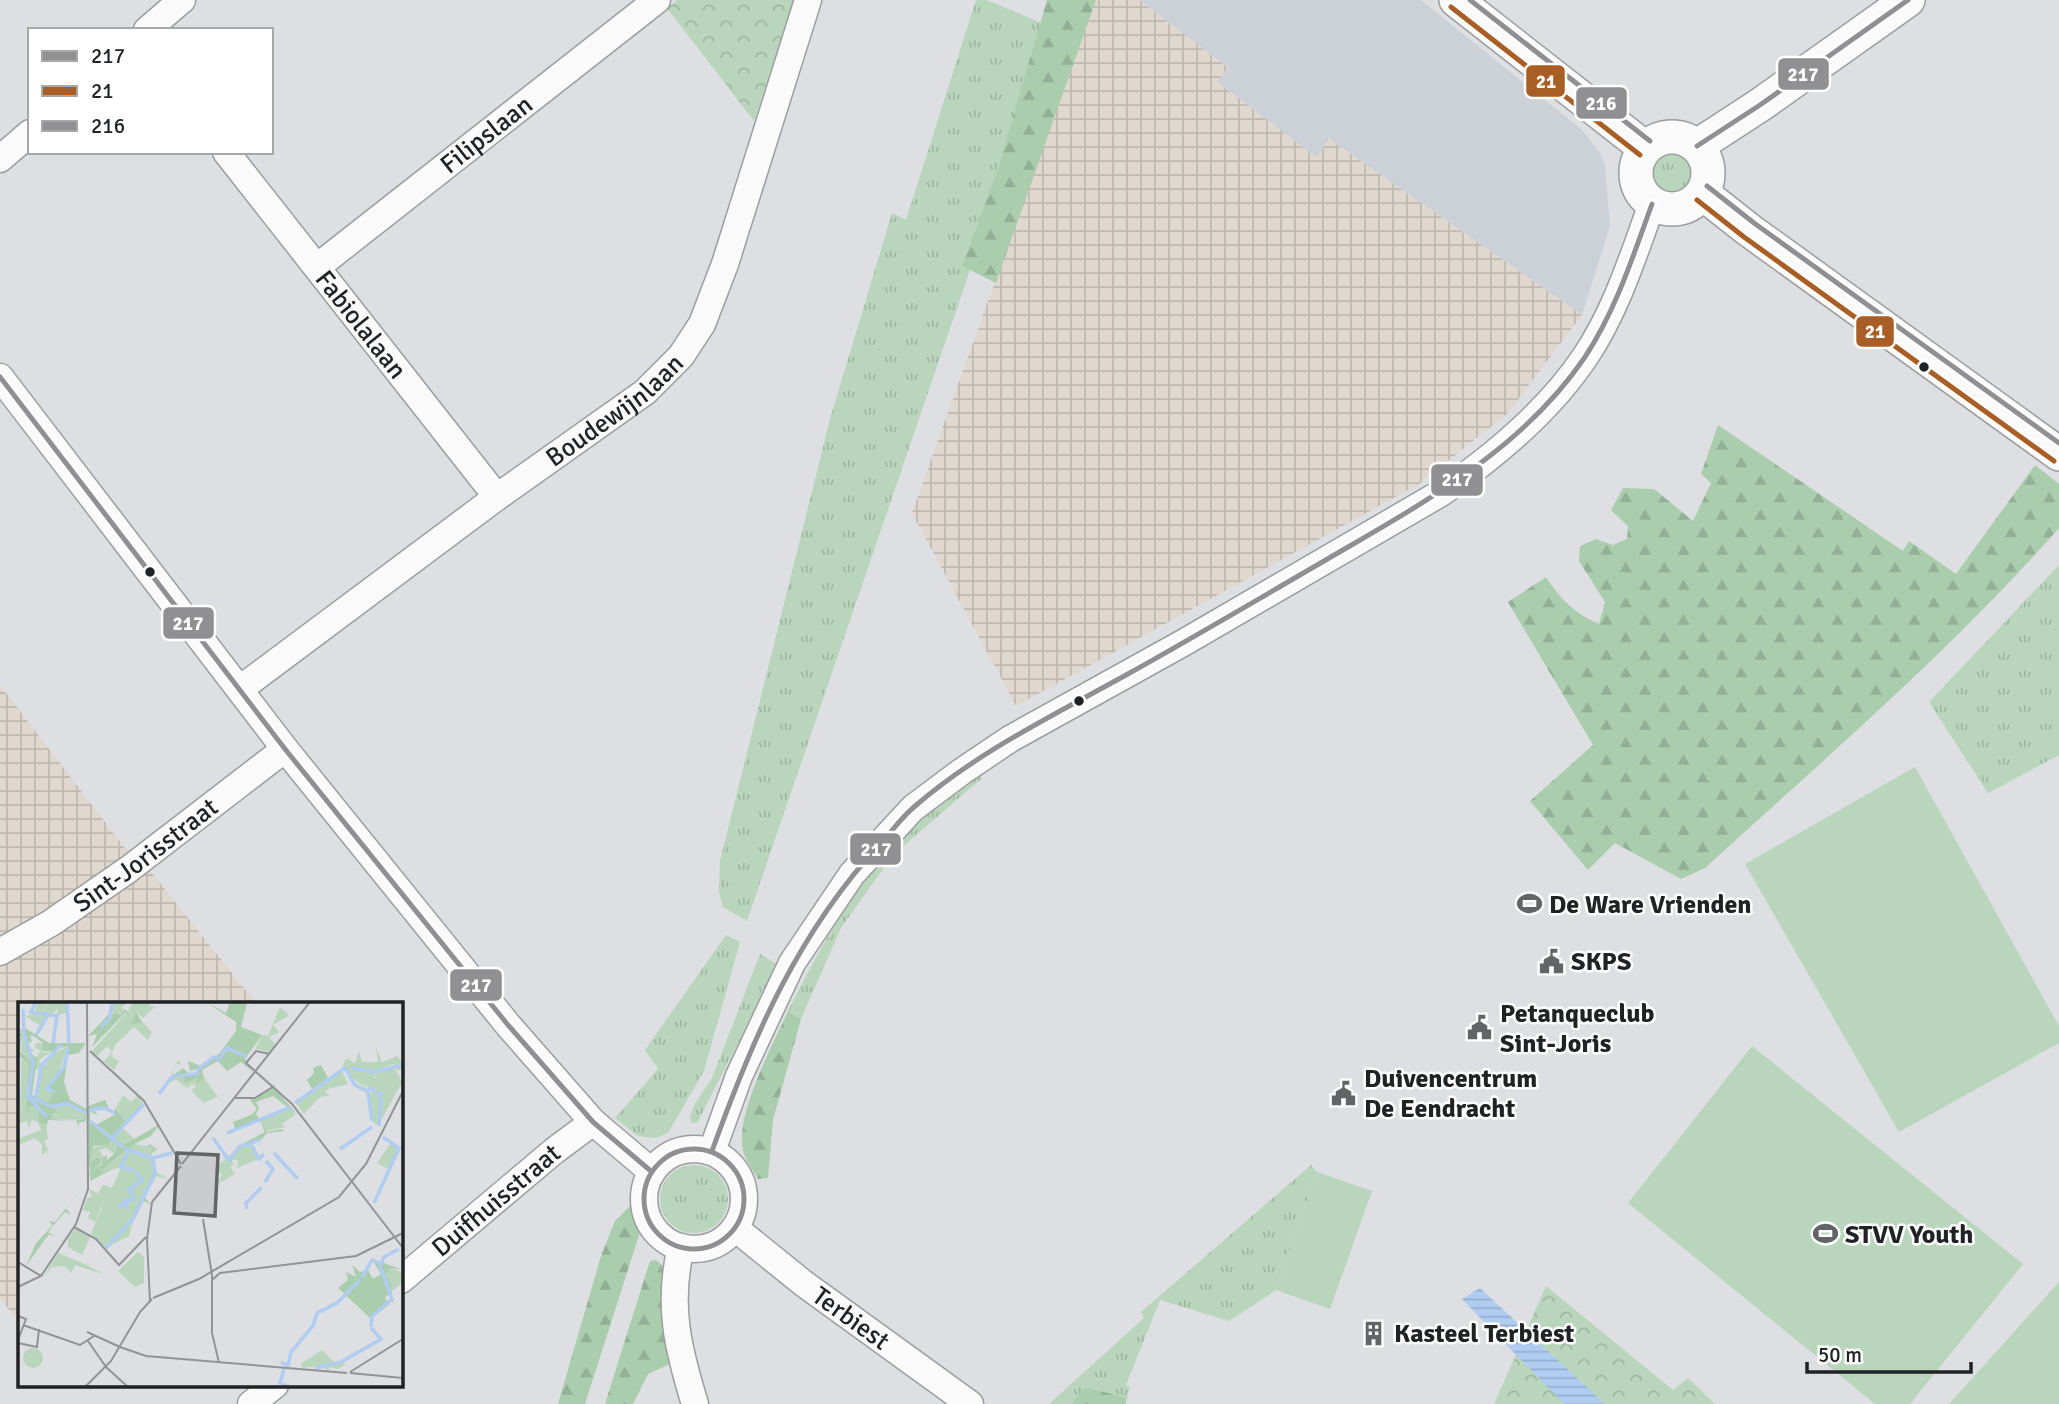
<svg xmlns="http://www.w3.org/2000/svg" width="2059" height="1404" viewBox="0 0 2059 1404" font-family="Signika,sans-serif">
  <defs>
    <pattern id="industrial-grid" width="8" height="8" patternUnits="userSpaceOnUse" patternTransform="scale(1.75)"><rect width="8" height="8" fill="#e0d8cf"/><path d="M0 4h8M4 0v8" fill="none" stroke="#c0b9b2"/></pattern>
    <pattern id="grass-tufts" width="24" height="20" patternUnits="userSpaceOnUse" patternTransform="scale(1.75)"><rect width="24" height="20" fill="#b9d6bc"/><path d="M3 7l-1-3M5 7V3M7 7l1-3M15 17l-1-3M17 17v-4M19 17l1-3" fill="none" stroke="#9fb7a1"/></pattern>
    <pattern id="forest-firs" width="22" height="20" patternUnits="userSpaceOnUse" patternTransform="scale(1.75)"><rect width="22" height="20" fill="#aacdad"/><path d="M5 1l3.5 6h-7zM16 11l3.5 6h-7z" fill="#92b095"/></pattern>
    <pattern id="park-crowns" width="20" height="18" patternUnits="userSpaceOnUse" patternTransform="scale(1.75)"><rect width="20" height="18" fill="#b9d6bc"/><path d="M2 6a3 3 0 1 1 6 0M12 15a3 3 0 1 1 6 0" fill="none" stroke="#9fb7a1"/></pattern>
    <pattern id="water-rules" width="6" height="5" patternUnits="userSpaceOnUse" patternTransform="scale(1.75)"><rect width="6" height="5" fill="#b0ccf1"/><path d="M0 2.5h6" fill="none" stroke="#97afce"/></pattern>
  </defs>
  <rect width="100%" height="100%" fill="#dddfe2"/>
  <path fill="#ccd1d8" d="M 1139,0 L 1421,0 L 1581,129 L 1600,153 L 1605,165 L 1610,226 L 1582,315 L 1329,139 L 1317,158 L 1217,82 L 1228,68 Z"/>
  <path fill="url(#industrial-grid)" d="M 1096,0 L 1139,0 L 1228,68 L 1217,82 L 1317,158 L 1329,139 L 1582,315 L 1507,414 L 1419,484 L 1016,706 L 912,513 Z
    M 0,685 L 124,847 L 151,872 L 256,1003 L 19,1003 L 19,1321 L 0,1299 Z"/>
  <path fill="url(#grass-tufts)" d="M 976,0 L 987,0 L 1041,23 L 998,168 L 962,266 L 970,270 L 747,921 L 723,907 L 719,892 L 720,861 L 830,419 L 892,213 L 906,220 Z
    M1651 173a20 20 0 1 1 40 0a20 20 0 1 1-40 0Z
    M 2059,565 L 2059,755 L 1988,793 L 1929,702 Z
    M 977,773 L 982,778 L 892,856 L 841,928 L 801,1019 L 788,1011 C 822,944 858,877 915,825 C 934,806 956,790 977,773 Z
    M 726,935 L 740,942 L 704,1071 L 668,1133 L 656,1138 L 638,1136 L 615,1118 L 658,1069 L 645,1050 Z
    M 760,954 L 778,965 L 697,1123 L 692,1123 L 690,1118 L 694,1105 L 712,1078 Z
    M 1311,1165 L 1317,1172 L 1276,1290 L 1229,1321 L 1160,1300 L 1126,1385 L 1130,1387 L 1127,1398 L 1085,1387 L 1071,1404 L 1049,1404 L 1144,1318 L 1141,1312 Z
    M660 1199a34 34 0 1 1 68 0a34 34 0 1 1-68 0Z"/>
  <path fill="url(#forest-firs)" d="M 1047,0 L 1096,0 L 996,283 L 962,266 L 998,168 Z
    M 1718,425 L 1903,551 L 1909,541 L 1956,574 L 2035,465 L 2059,484 L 2059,528 C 1951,651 1825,758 1705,868 L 1681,879 L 1615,843 L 1588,870 L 1530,801 L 1593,745 L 1508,602 L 1546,577 C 1560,599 1575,614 1599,624 L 1605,602 L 1579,561 L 1580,546 L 1596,539 L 1613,545 L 1627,539 L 1628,526 L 1611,510 L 1623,488 L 1654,489 L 1693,521 L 1711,483 L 1701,474 Z
    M 788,1011 L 801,1019 L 773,1120 L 768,1178 L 758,1179 C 753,1170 745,1160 743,1150 C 735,1114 773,1045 788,1011 Z
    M 631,1205 L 642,1226 L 585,1404 L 558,1404 L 601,1256 L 615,1221 Z
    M 656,1260 L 662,1265 L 663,1280 L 661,1298 L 672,1363 L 648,1374 L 633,1404 L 605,1404 L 650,1261 Z
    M 1085,1387 L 1127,1398 L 1125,1404 L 1071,1404 Z"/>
  <path fill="url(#park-crowns)" d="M 678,0 L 794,0 L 754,121 L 667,8 Z
    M 1546,1286 L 1673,1390 L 1688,1378 L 1715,1404 L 1494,1404 Z"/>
  <path fill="#b9d6bc" d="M 1915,767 L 2059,1026 L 2059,1043 L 1899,1132 L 1745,864 Z
    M 1752,1046 L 2023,1264 L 1910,1404 L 1875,1404 L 1628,1203 Z
    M 1317,1172 L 1372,1191 L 1330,1309 L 1276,1290 Z
    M 2059,1282 L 2059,1404 L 1949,1404 Z"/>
  <path fill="url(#water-rules)" d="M 1480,1288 L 1605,1404 L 1564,1404 L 1462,1299 Z"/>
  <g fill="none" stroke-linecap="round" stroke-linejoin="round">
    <defs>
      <g id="minor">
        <path d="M 147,30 L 182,0"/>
        <path id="s1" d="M 226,152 L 497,497"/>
        <path d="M 0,159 L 30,133"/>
        <path id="s2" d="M 317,267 L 657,0"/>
        <path d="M 0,377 L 285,749 L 508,1025 L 593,1122 L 652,1172"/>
        <path id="s3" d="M 240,689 L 497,497 L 645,392 L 681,356 L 702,324 L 725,264 L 808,0"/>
        <path id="s4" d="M 0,952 L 51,923 L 129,869 L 285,749"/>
        <circle cx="694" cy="1199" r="50"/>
        <path d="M 712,1151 L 739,1076 L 792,963 L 852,874 L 913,808 L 961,772 L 1010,739 L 1183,643 L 1441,493 C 1495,456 1548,412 1585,357 C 1616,311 1633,256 1652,204"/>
        <path id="s5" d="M 735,1228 L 803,1283 L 970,1404"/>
        <path d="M 681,1247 C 667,1305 678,1349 695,1404"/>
        <path id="s6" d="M 401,1280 L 554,1151 L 593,1122"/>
        <path d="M 251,1404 L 275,1385"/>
      </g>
      <path id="major" d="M 1456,0 L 1645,148
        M1636 173a36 36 0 1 1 72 0a36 36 0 1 1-72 0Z
        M 1697,146 L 1760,105 L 1908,0
        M 1702,193 L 1749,230 L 2059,454"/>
    </defs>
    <use href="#minor" stroke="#9b9d9f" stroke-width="29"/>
    <use href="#major" stroke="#9b9d9f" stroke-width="36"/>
    <use href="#minor" stroke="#fafafb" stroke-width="26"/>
    <use href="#major" stroke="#fafafb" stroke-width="33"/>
    <defs>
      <path id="bus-1" d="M 1697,146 L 1760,105 L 1908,0
        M 0,377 L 285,749 L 508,1025 L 593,1122 L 652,1172
        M644 1199a50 50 0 1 1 100 0a50 50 0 1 1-100 0Z
        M 712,1151 C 753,1037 798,932 881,843 C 892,831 902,817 914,807 C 977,752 1054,715 1126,675 C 1203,632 1279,587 1355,543 C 1441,493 1528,441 1585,357 C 1616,310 1633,256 1652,204"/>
      <path id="bus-2" d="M 1451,7 L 1640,155
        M 1697,200 L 1744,237 L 2054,461"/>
      <path id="bus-3" d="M 1470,0 L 1650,141
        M 1707,186 L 1754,223 L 2059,443"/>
    </defs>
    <use href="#bus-1" stroke="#fff" stroke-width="10"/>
    <use href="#bus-2" stroke="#fff" stroke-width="10"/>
    <use href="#bus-3" stroke="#fff" stroke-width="10"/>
    <use href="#bus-1" stroke="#909092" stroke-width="5"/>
    <use href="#bus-2" stroke="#a85e24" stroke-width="5"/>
    <use href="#bus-3" stroke="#909092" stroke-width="5"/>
  </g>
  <defs>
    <symbol id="stadium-bare" viewBox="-9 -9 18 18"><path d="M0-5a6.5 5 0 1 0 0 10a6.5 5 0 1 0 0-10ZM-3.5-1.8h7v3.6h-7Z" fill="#626466" stroke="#fff" stroke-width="2.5" paint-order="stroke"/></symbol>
    <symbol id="civic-bare" viewBox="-9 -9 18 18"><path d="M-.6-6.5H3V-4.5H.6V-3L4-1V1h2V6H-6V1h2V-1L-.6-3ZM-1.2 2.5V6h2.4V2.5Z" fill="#626466" stroke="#fff" stroke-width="2.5" paint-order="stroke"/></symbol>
    <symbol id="building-bare" viewBox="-9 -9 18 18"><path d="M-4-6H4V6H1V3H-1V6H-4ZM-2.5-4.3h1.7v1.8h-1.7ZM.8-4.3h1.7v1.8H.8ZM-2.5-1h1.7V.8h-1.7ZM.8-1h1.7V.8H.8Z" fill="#626466" stroke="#fff" stroke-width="2.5" paint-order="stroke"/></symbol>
  </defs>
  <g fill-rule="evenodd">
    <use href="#stadium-bare" x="1512" y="886" width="35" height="35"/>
    <use href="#civic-bare" x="1534" y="944" width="35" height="35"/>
    <use href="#civic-bare" x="1462" y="1010" width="35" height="35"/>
    <use href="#civic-bare" x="1326" y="1076" width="35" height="35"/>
    <use href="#stadium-bare" x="1808" y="1216" width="35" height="35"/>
    <use href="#building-bare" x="1356" y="1316" width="35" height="35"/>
  </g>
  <g fill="#202224" stroke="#fff" stroke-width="2.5">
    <circle cx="1924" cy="367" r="6"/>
    <circle cx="150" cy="572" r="6"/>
    <circle cx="1079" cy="701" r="6"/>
  </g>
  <g text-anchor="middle" stroke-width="5" stroke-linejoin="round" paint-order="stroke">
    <g font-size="26" fill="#202224" stroke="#fff">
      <text dy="9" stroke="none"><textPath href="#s2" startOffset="215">Filipslaan</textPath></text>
      <text dy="9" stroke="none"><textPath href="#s1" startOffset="219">Fabiolalaan</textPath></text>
      <text dy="9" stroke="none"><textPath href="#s3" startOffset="467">Boudewijnlaan</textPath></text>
      <text dy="9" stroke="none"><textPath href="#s4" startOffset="175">Sint-Jorisstraat</textPath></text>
      <text dy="9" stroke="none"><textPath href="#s6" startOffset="124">Duifhuisstraat</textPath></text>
      <text dy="9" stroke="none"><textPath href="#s5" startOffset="147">Terbiest</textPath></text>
    </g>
    <g font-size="26" font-weight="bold" fill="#202224" stroke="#fff" text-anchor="start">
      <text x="1549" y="913">De Ware Vrienden</text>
      <text x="1571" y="970">SKPS</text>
      <text x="1500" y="1022">Petanqueclub<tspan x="1500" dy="30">Sint-Joris</tspan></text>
      <text x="1364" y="1087">Duivencentrum<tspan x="1364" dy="30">De Eendracht</tspan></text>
      <text x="1845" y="1243">STVV Youth</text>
      <text x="1394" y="1342">Kasteel Terbiest</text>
    </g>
  </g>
  <g transform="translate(18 1002)">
    <rect width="385" height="385" fill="#dddfe2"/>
    <path d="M 20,0 L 30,0 L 24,12 L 31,0 L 49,0 L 51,10 L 40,13 L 37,23 L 40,6 L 23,24 L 7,14 L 16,12 ZM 94,0 L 110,0 L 103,6 L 108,9 L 104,13 L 100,9 L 103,14 L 90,28 L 84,23 L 95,13 ZM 115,0 L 133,0 L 132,4 L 137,5 L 125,16 L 119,11 L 116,15 L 110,9 ZM 262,5 L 271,13 L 255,23 L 261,30 L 251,35 L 258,43 L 253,50 L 237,47 L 244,33 L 250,34 ZM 109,10 L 116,18 L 113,23 L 123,18 L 134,30 L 130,38 L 116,25 L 97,43 L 93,54 L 101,59 L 96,68 L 86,59 L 94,50 L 89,44 L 79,54 L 74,49 ZM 4,26 L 11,34 L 10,46 L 17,48 L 11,51 L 14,57 L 7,56 L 11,60 L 8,114 L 12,104 L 22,105 L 20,120 L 14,118 L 11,126 L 9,119 L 2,121 L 4,30 L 0,30 ZM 18,41 L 25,41 L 25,51 L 34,49 L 20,59 L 28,64 L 28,57 L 50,44 L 30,100 L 18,95 L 22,68 L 16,67 L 17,57 L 23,48 L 17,46 ZM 358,45 L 364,60 L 379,54 L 385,60 L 385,73 L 384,66 L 380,69 L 375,62 L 356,69 L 356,76 L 375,75 L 385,79 L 385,84 L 345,81 L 355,95 L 356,119 L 364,124 L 355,121 L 350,89 L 324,66 L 328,56 L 337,61 L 341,49 L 344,60 L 360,60 ZM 323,67 L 330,82 L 310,87 L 307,90 L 312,93 L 302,95 L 286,112 L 278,101 ZM 164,73 L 168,81 L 173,75 L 180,75 L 180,82 L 186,76 L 200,95 L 227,82 L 186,101 L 173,89 L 178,84 L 174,82 L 169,86 L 158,77 L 148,83 L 154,77 ZM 105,93 L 113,100 L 120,93 L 125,102 L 108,120 L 98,105 ZM 49,101 L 66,110 L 66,118 L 32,117 L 34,111 L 39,112 L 31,105 ZM 272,105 L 277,113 L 264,122 L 267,125 L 248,129 L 242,117 ZM 20,120 L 28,123 L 30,137 L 26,139 L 30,148 L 24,153 L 24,143 L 17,136 L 0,143 L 0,137 L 23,128 ZM 90,120 L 100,129 L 94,137 L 104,127 L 115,138 L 99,145 L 97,152 L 88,146 L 81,148 L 87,157 L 71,175 L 73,147 L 86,142 L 76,132 L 83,130 L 91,142 L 94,139 L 82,124 ZM 233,142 L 241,157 L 219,166 L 220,158 L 211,158 L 222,145 ZM 372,142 L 380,147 L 373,168 L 359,161 ZM 71,187 L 81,192 L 76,197 L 85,200 L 77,220 L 70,216 L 72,210 L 65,208 L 69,196 L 74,195 ZM 374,266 L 385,271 L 385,280 L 373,290 L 365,275 ZM 304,348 L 317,361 L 329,362 L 320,367 L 311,365 L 311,369 L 303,364 L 283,366 L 284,361 Z" fill="#b9d6bc"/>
    <path d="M 188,0 L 208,11 L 212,0 L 229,1 L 223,25 L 244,33 L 227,57 L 235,70 L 223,60 L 209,69 L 200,59 L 184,68 L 186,76 L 179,83 L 180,76 L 167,81 L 164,73 L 152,79 L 151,78 L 160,59 L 162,60 L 162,63 L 159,60 L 154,74 L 165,66 L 173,74 L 179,72 L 178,67 L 172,69 L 170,59 L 183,64 L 201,52 L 218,29 L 218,20 ZM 107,7 L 115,15 L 119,11 L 124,21 L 112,22 L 116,17 L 108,10 L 74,45 L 79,32 L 70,34 L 92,11 L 104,13 ZM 4,24 L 31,41 L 68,41 L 61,51 L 50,53 L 46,80 L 52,98 L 69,107 L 67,120 L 61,120 L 61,125 L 58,118 L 66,118 L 67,109 L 49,100 L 32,104 L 40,111 L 34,111 L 33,117 L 57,119 L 30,118 L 27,130 L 28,123 L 20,120 L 22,105 L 12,104 L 8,114 L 11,60 L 0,54 L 0,32 L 4,30 L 2,50 L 11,58 L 12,51 L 19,56 L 14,93 L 30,100 L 34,90 L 29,85 L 46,64 L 50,44 L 39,47 L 33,56 L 35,49 L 24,49 L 25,41 L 17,35 L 12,33 L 14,40 L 9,41 ZM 303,63 L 310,76 L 294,87 L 289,78 L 296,71 L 295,66 ZM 255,85 L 280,113 L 255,94 L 238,100 L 241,107 L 238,112 L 249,130 L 264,127 L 266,129 L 249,131 L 243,138 L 223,146 L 221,145 L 213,156 L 215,162 L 200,148 L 210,157 L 222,143 L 247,130 L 242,119 L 217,127 L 215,120 L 233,113 L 239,107 L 232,98 ZM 87,98 L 91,107 L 76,108 L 80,113 L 72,110 L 72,120 L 78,123 L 96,113 L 97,105 L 108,120 L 125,102 L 104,126 L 116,137 L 142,122 L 133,134 L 116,142 L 125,147 L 132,142 L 139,147 L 133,152 L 110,150 L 111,146 L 89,164 L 113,163 L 122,166 L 143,174 L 138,174 L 125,193 L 133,203 L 123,197 L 118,209 L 119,201 L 136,172 L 98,165 L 72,179 L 73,170 L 84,162 L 86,155 L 89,153 L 89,158 L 96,152 L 85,147 L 97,152 L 99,145 L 115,138 L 104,127 L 91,142 L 75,144 L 72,161 L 80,155 L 83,159 L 73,169 L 71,163 L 70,104 ZM 70,179 L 48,206 L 53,213 L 47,210 L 30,230 L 35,233 L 34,234 L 31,232 L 8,264 L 18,241 L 35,223 L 31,219 L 37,220 ZM 364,254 L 366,258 L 366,261 L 385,268 L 374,266 L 365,275 L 372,280 L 375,300 L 381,305 L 373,299 L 372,291 L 367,296 L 372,302 L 353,317 L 320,286 L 330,278 L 328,270 L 338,275 L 334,263 L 342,270 L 350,268 L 355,277 L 363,272 L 354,257 L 364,260 Z" fill="#aacdad"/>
    <path d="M 375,63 L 383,78 L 348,74 L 340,67 L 354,74 ZM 366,80 L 382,84 L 361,122 L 356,119 L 353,87 L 345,81 Z" fill="#b9d6bc"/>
    <path d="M 120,250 L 126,255 L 126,281 L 117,285 L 100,269 Z" fill="#b9d6bc"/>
    <path d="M 116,142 L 138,146 L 133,150 L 136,169 L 150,177 L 138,174 L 120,201 L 111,234 L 88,246 L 73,232 L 85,202 L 76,198 L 85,183 L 94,186 L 103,165 L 81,171 ZM 208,156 L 216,162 L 212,165 L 217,172 L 200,182 L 204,172 L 196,168 ZM 40,251 L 69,263 L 85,272 L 57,263 L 53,271 L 47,264 L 34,265 L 25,276 Z" fill="#b9d6bc"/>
    <path d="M 57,227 L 72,235 L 64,253 L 50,245 L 50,236 ZM5 356a10 10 0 1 1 20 0a10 10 0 1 1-20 0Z" fill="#b9d6bc"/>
    <path fill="none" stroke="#b0ccf1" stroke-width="3.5" d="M 18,0 L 13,10 L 39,14 L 35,41M 49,0 L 51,42M 5,7 L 6,32 L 15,60 L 10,94 L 35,105 L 49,101 L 68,111M 83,25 L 92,16 L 94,0M 18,33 L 30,13M 334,66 L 356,70 L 385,63M 163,73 L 179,72 L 180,67 L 196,55 L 201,57 L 209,46 L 229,55M 350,86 L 363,92 L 361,124M 36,90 L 29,86 L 46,65 L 50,46M 141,92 L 153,76 L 162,73M 18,95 L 23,64 L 43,43M 11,96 L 29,115M 277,101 L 327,66 L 337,83 L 350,90 L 354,119M 72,108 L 86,106 L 97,111M 72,119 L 106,146M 209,131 L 273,105M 195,136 L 211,158 L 221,145 L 242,138M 92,138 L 126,102M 233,142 L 241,157 L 246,152M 107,147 L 135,156 L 154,151M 322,147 L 354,125M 110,150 L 103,165 L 115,168M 256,151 L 280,177M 247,180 L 255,167 L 248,159M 356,201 L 381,146 L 365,135M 100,206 L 105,201 L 110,206 L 107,199 L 116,197 L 111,187 L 124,178 L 118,170M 229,207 L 228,201 L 244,185M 88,246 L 115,217 L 137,172 L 135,156M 344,275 L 354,258 L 364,262M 353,325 L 354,314 L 374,297 L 362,264 L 366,255 L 381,247M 263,360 L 270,364 L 273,350 L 295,324 L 299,311 L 319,301 L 342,278M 297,366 L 323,360 L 363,337 L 353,326M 266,367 L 262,381 L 272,385"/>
    <path fill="none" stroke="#919396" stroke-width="2" d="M 69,0 L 70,188M 72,49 L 126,99 L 163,162M 252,52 L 238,49 L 228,61 L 274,102 L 385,246M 217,96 L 237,96 L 256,84M 164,162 L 292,0M 185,217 L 194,273 L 194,331 L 201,361M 56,225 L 78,237 L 101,263 L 128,235M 0,260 L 23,274 L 0,285M 23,274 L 58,222 L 70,187M 194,278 L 202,271 L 338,254 L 385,231M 135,296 L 181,277 L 321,195 L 348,162 L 385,89M 132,300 L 129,237 L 134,200 L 163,164M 0,314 L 8,317 L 0,338M 5,323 L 62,343 L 76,334M 69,330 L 102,345M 70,339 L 88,365M 0,341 L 19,345 L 21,327M 102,345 L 128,354 L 329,371M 88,365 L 110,385M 332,370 L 385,337M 332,371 L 385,376M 67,385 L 93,359 L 122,310 L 134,297"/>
    <path fill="#626466" fill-opacity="0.15" stroke="#626466" stroke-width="3.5" d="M 159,151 L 200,153 L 197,214 L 156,211 Z"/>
    <rect width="385" height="385" fill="none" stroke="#202224" stroke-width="3.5"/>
  </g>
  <g stroke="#fff" stroke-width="2.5">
    <rect x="1777" y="57" width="53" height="34" rx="7" fill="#909092"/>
    <rect x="1525" y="64" width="41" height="34" rx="7" fill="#a85e24"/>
    <rect x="1575" y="86" width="53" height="34" rx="7" fill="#909092"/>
    <rect x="1855" y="315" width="40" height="33" rx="7" fill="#a85e24"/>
    <rect x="1430" y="463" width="54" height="34" rx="7" fill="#909092"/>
    <rect x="162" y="606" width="53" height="34" rx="7" fill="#909092"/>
    <rect x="849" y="832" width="53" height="34" rx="7" fill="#909092"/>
    <rect x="449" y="968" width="54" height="34" rx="7" fill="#909092"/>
  </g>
  <g font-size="19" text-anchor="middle" font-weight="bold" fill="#fff">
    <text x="1803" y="81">217</text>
    <text x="1546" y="88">21</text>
    <text x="1601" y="110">216</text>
    <text x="1875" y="338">21</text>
    <text x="1457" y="486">217</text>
    <text x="188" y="630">217</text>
    <text x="876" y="856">217</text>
    <text x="476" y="992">217</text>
  </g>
  <rect x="28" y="28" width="245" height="126" fill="#ffffff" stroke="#a6a7a7" stroke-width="2"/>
  <rect x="42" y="51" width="35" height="10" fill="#909092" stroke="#a6a7a7" stroke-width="2"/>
  <text x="91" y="63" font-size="21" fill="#202224">217</text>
  <rect x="42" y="86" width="35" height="10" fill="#a85e24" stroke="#a6a7a7" stroke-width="2"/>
  <text x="91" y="98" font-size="21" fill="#202224">21</text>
  <rect x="42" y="121" width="35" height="10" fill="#909092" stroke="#a6a7a7" stroke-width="2"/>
  <text x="91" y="133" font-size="21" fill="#202224">216</text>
  <path d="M1807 1362v10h164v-10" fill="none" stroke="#202224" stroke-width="3.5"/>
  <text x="1818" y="1362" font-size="21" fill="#202224" stroke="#ffffff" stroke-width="5" paint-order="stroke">50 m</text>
</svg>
